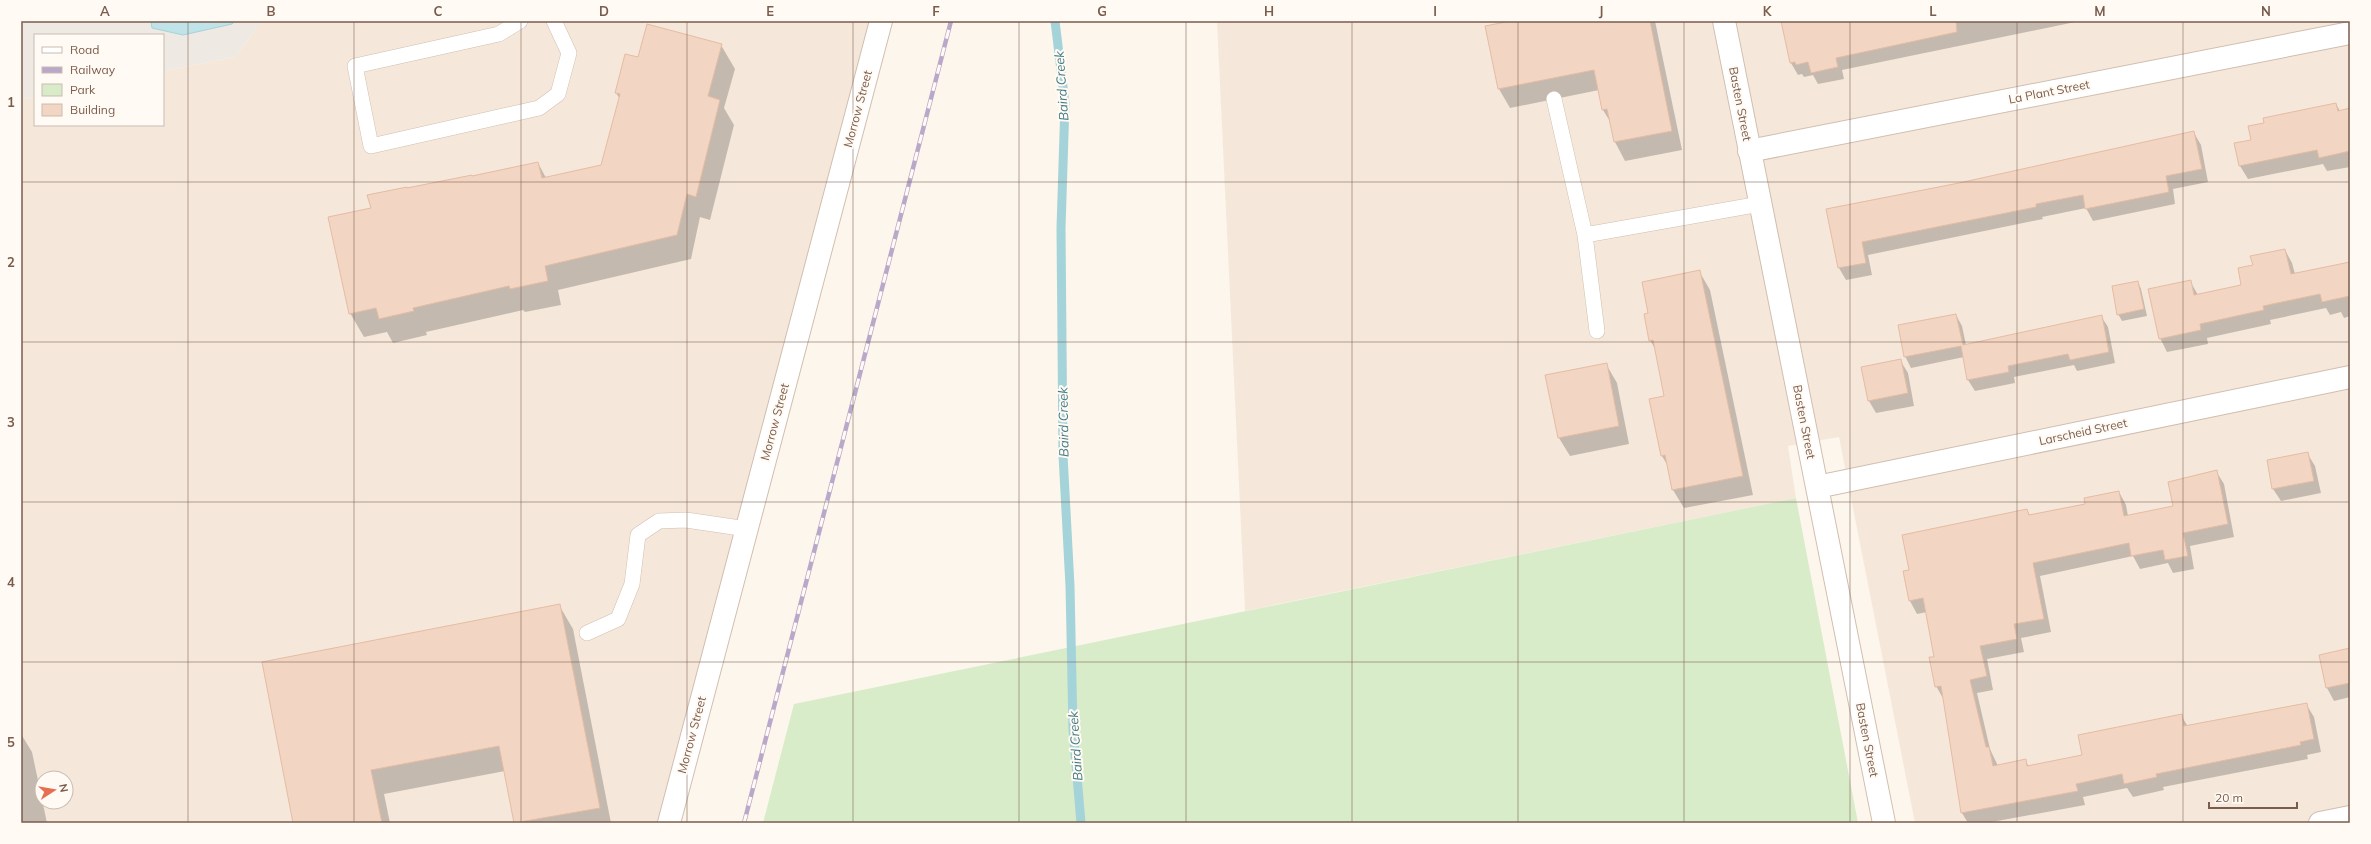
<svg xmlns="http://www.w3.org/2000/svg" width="2371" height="844" viewBox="0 0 2371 844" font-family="Mulish,sans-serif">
  <rect width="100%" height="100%" fill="#fdf6ec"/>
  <path fill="#f5e8da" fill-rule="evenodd" d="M 262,21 L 881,21 L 669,823 L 21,823 L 21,99 L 35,97 L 35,125 L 163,125 L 163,71 L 235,57 ZM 42,778 L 66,778 L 66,802 L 42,802 Z
    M 1217,21 L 2350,21 L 2350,823 L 1915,823 L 1839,437 L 1788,446 L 1796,498 L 1245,611 Z"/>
  <path fill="#efe9e4" d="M 21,21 L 262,21 L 235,57 L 163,71 L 163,35 L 35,35 L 35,97 L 21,99 Z"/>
  <path fill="#d8ecc9" d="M 1796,498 L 1858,823 L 763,823 L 794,704 Z"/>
  <path fill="#bfe3e8" stroke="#a5d3da" d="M 151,21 L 235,21 L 232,24 L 183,35 L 152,28 Z"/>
  <path fill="#0003" d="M 1516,21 L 1655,21 L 1682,150 L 1625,161 L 1615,142 L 1611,123 L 1603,110 L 1599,90 L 1510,108 L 1499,89 L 1486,27 Z
    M 1788,21 L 2080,21 L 1842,70 L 1844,79 L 1818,84 L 1813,75 L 1804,77 L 1802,74 L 1798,75 L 1791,63 Z
    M 721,45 L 735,69 L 724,108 L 734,125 L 710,220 L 700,217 L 691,259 L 558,290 L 561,305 L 525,312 L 523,310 L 426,332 L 427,335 L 393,343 L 387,332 L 364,337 L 350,313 L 372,209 L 407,189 L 538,163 L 546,178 L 602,166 L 620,99 L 616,93 L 638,58 Z
    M 2336,104 L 2340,111 L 2350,109 L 2350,167 L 2327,171 L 2323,164 L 2248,179 L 2240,166 L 2252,141 Z
    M 2194,133 L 2201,145 L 2208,182 L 2173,189 L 2175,204 L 2093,221 L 2086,208 L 2042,217 L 2043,219 L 1868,255 L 1872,275 L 1846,280 L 1839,268 L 1827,209 L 1959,184 Z
    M 2285,250 L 2292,263 L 2295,274 L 2350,263 L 2350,316 L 2344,318 L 2341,312 L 2330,315 L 2326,308 L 2270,320 L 2271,324 L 2207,338 L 2208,344 L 2167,352 L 2160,338 L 2190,281 L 2198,295 L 2242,285 L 2254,266 Z
    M 1699,271 L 1710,290 L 1753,495 L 1684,508 L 1673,490 L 1668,466 L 1662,456 L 1665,397 L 1657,352 L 1650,340 L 1649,314 Z
    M 2138,282 L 2141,289 L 2147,316 L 2122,321 L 2118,314 Z
    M 1956,315 L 1962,326 L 1966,345 L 2101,316 L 2108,327 L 2115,363 L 2077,371 L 2074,365 L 2014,377 L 2015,383 L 1975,391 L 1968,380 L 1964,357 L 1911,368 L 1905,356 Z
    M 1900,360 L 1908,373 L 1914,406 L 1876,413 L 1869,401 Z
    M 1606,364 L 1617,383 L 1629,444 L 1570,456 L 1559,438 Z
    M 2307,453 L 2315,466 L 2321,493 L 2281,501 L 2273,489 Z
    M 2216,471 L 2224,484 L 2234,537 L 2190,546 L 2194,569 L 2173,573 L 2168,563 L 2140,569 L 2133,556 L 2040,576 L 2051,632 L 2021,638 L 2024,652 L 1987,659 L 1993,690 L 1977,693 L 1990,749 L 1998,766 L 2025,760 L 2029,767 L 2083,756 L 2181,715 L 2188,727 L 2306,704 L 2314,717 L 2321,752 L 2307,755 L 2308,759 L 2163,787 L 2164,790 L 2133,797 L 2127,788 L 2083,797 L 2085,805 L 1986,823 L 1968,823 L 1962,813 L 1944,700 L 1936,686 L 1935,657 L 1927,612 L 1917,614 L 1910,601 L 1910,571 L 2027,511 L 2030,515 L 2086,504 L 2119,492 L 2126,505 L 2128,516 L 2174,507 Z
    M 559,605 L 573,629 L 611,823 L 515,823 L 505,771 L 384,794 L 390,823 L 294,823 Z
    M 2350,651 L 2350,697 L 2334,701 L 2327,688 L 2320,656 Z
    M 21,734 L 32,752 L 47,823 L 21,823 Z"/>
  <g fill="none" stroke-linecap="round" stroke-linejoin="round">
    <path stroke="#a5d3da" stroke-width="9" d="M 1055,21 L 1065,103 L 1061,228 L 1063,455 L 1070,586 L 1073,729 L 1081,823"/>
  </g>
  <path fill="#f3d5c3" stroke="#e6bba3" d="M 1511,21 L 1650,21 L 1672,131 L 1614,142 L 1607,109 L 1602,110 L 1594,70 L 1498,89 L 1485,26 Z
    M 1781,21 L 1956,21 L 1957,32 L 1836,58 L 1838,67 L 1811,73 L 1808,62 L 1796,65 L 1795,62 L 1790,63 Z
    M 647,24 L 722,44 L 708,96 L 720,100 L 696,197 L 687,194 L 677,235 L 545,266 L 548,281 L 510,289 L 509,286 L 413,308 L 414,311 L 379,319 L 376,308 L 349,314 L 328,217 L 371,208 L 367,195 L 407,187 L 407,188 L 472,175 L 472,176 L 538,162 L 542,178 L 601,165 L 620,94 L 615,93 L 625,54 L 638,57 Z
    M 2336,103 L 2338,111 L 2350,108 L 2350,151 L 2319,158 L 2317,150 L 2239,166 L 2234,143 L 2251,140 L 2248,126 L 2264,123 L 2263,118 Z
    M 2194,131 L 2202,169 L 2166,176 L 2169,192 L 2085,209 L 2083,195 L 2036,204 L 2036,207 L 1862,242 L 1866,263 L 1838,268 L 1826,209 L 1959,183 Z
    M 2285,249 L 2291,274 L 2350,262 L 2350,296 L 2322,302 L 2320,294 L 2263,306 L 2264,310 L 2200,324 L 2201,330 L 2159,339 L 2148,289 L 2191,280 L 2194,295 L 2241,285 L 2238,268 L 2253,265 L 2250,256 Z
    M 1700,270 L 1743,476 L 1672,490 L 1665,455 L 1661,456 L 1649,399 L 1664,396 L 1653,340 L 1649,341 L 1644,314 L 1648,313 L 1642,282 Z
    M 2138,281 L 2144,309 L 2117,315 L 2112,286 Z
    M 1956,314 L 1963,345 L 2102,315 L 2109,352 L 2070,360 L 2068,354 L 2008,366 L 2009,372 L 1967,380 L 1961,346 L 1904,357 L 1898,325 Z
    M 1901,359 L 1908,393 L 1868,401 L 1861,367 Z
    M 1607,363 L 1619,426 L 1558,438 L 1545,375 Z
    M 2308,452 L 2314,481 L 2272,489 L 2267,460 Z
    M 2217,470 L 2228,524 L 2183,533 L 2188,556 L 2165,560 L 2163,550 L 2131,556 L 2129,543 L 2033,563 L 2044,619 L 2014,624 L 2017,639 L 1980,646 L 1987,676 L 1970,680 L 1986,747 L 1989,747 L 1993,766 L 2026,759 L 2027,766 L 2082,755 L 2078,735 L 2182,714 L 2184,726 L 2307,703 L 2314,739 L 2300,742 L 2301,745 L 2156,774 L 2157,777 L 2124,784 L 2122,774 L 2076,784 L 2078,791 L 1961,813 L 1941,686 L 1935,687 L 1929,657 L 1934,657 L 1923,598 L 1909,601 L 1903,571 L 1909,570 L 1902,535 L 2027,509 L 2029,515 L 2085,504 L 2084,498 L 2119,491 L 2124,516 L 2173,506 L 2168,482 Z
    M 560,604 L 600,808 L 514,823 L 499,746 L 371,770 L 382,823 L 293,823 L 262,662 Z
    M 2350,648 L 2350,683 L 2326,688 L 2319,655 Z"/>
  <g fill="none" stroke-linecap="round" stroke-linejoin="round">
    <defs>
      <path id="service" d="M 520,21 L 499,34 L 355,66 L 371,146 L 539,108 L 558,94 L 569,53 L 554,21
        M 1554,99 L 1585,235 L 1760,204
        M 1585,235 L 1597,331
        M 587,633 L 618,619 L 632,584 L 638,535 L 659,521 L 686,520 L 747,529"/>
      <path id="minor" d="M 1724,21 L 1884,823
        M 1749,151 L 2350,33
        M 1817,487 L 2350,377
        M 669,823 L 881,21
        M 2320,823 L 2350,817"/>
    </defs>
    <use href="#service" stroke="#d1beb0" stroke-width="16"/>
    <use href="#minor" stroke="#d1beb0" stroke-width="24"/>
    <use href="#service" stroke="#fff" stroke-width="15"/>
    <use href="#minor" stroke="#fff" stroke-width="22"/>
    <defs>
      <path id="rail" d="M 744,823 L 951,21"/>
    </defs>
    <use href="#rail" stroke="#b9a8c9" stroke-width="4.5"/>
    <use href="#rail" stroke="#fffaf3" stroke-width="3" stroke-dasharray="9" stroke-linecap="butt"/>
  </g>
  <path fill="none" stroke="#7a5c4d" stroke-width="1" stroke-opacity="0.55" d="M 188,21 L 188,823M 354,21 L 354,823M 521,21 L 521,823M 687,21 L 687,823M 853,21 L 853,823M 1019,21 L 1019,823M 1186,21 L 1186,823M 1352,21 L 1352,823M 1518,21 L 1518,823M 1684,21 L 1684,823M 1850,21 L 1850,823M 2017,21 L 2017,823M 2183,21 L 2183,823M 21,182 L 2350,182M 21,342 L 2350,342M 21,502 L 2350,502M 21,662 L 2350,662"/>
  <g text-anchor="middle" stroke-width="4" stroke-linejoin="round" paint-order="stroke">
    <g font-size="12" fill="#7a5c4d" stroke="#fffaf3">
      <text transform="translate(2049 92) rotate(-11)" y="4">La Plant Street</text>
      <text transform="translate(1740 104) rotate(79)" y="4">Basten Street</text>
      <text transform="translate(858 109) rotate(-75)" y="4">Morrow Street</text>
      <text transform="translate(775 422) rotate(-75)" y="4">Morrow Street</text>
      <text transform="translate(1804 422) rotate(79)" y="4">Basten Street</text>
      <text transform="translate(2083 432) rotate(-12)" y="4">Larscheid Street</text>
      <text transform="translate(692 735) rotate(-75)" y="4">Morrow Street</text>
      <text transform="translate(1867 740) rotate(79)" y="4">Basten Street</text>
    </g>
    <g font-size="13" font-style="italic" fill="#437c86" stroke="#fffaf3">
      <text transform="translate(1061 86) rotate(-94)" y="5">Baird Creek</text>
      <text transform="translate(1063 422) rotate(-91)" y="5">Baird Creek</text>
      <text transform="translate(1075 746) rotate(-94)" y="5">Baird Creek</text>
    </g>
  </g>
  <rect width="2371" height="844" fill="none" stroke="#fffaf3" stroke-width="44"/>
  <rect x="34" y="34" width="130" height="92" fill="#fffaf3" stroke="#cabbb1"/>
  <rect x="42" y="47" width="20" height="6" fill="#ffffff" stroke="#cabbb1"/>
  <text x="70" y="54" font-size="12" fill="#7a5c4d">Road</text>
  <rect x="42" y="67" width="20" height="6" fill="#b9a8c9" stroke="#cabbb1"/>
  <text x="70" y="74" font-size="12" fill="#7a5c4d">Railway</text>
  <rect x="42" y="84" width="20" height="12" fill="#d8ecc9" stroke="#cabbb1"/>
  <text x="70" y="94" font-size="12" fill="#7a5c4d">Park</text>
  <rect x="42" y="104" width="20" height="12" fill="#f3d5c3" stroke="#cabbb1"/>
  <text x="70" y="114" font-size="12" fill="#7a5c4d">Building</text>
  <g transform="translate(54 790) rotate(78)"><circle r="19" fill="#fffaf3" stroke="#cabbb1"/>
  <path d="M0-3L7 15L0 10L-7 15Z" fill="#e76f51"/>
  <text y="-6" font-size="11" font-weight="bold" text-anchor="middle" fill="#7a5c4d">N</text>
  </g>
  <path d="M2209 802v6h88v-6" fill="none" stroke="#7a5c4d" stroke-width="2"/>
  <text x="2215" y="802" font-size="12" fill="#7a5c4d" stroke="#fffaf3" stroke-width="3" paint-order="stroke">20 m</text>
  <rect x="22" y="22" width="2327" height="800" fill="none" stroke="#7a5c4d" stroke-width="1.5"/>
  <g font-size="13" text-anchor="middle" font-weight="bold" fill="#7a5c4d">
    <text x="105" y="16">A</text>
    <text x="271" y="16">B</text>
    <text x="438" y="16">C</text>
    <text x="604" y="16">D</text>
    <text x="770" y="16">E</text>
    <text x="936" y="16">F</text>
    <text x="1102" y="16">G</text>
    <text x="1269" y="16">H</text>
    <text x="1435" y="16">I</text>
    <text x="1601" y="16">J</text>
    <text x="1767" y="16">K</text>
    <text x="1933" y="16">L</text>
    <text x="2100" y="16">M</text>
    <text x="2266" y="16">N</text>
    <text x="11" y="107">1</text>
    <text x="11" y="267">2</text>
    <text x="11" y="427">3</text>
    <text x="11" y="587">4</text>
    <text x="11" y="747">5</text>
  </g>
</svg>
